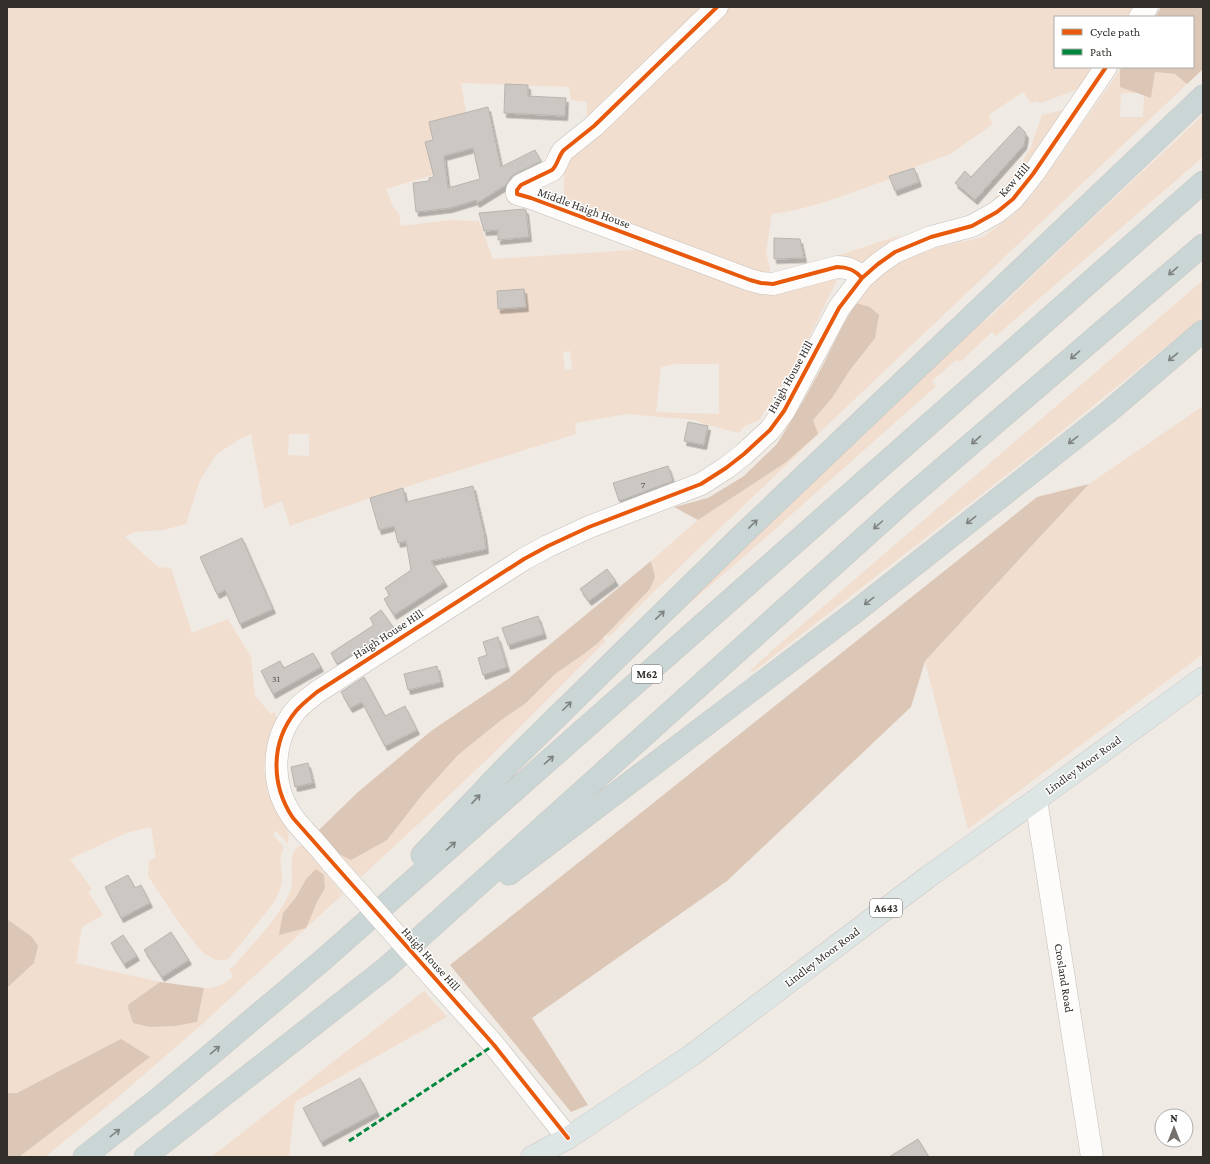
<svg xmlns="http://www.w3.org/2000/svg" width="1210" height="1164" viewBox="0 0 1210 1164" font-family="'Crimson Pro',serif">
  <defs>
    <filter id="shadow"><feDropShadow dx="2.5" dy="4.5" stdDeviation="0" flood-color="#0004"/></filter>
  </defs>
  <rect width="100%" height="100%" fill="#f0eae4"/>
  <path fill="#f2dece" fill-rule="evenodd" d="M 7,7 L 710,7 L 587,118 L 587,102 L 571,100 L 569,87 L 461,83 L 466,113 L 433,140 L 429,159 L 433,175 L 386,189 L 393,207 L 399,214 L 401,226 L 450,220 L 479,221 L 493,259 L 649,249 L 764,295 L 839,276 L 796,364 L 759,420 L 745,426 L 739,433 L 712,426 L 708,426 L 695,420 L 627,414 L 575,423 L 576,434 L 370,498 L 290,526 L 282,501 L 264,509 L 251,434 L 238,440 L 216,455 L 200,480 L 186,524 L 164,530 L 135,532 L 125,537 L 158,567 L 171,568 L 192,633 L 228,619 L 251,657 L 255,696 L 271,714 L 274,712 L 278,719 L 271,732 L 267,748 L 264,769 L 267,790 L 278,813 L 289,832 L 288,844 L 276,831 L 273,835 L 284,847 C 276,864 285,873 281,886 C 276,902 266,913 256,925 C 247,936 238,947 228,959 L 223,960 L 216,960 L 203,953 L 179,923 L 148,876 L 149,861 L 156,857 L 151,827 L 126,833 L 70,859 L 92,889 L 88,892 L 103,915 L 82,927 L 76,963 L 160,982 L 129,1004 L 150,1027 L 175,1026 L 197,1022 L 204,988 C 215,989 225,984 233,977 L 229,969 L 232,968 C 252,944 277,921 290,892 C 296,878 285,857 299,846 L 303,846 L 343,894 L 199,1027 L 112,1102 L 45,1157 L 19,1157 L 149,1057 L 17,1093 L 7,1093 L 7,988 L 34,963 L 32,937 L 7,919 ZM 524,289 L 525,307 L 498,309 L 497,291 ZM 570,351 L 572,369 L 565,370 L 563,352 ZM 675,364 L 719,364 L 719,414 L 656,412 L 661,367 ZM 289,434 L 309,434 L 309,456 L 288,455 ZM 306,879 L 325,887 L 317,902 L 283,913 L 296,897 Z
    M 730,7 L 1133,7 L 1127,17 L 1055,17 L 1055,67 L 1092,67 L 1078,89 L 1041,103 L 1037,101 L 1031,103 L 1023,92 L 990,114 L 989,117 L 993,124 L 950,154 L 890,176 L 890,179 C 852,192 813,209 772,214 L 766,252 L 772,277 L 564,205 L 564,165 Z
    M 1120,70 L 1121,87 L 1139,93 L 1121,93 L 1120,117 L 1143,117 L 1144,95 L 1151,98 L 1155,72 L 1175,74 L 1187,84 L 818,434 C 749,502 677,567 609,637 L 605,634 L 650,589 L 655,577 L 651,561 L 698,520 L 785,463 L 813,420 L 832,398 L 850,370 L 870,307 L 856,303 L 875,279 L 905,260 L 938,247 L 983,237 L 1014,214 L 1033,194 Z
    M 1068,109 L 1023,177 L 987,209 L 1019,167 L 1030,149 L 1042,115 Z
    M 1203,115 L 1203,157 L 996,336 L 992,332 L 960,362 L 956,360 L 932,381 L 936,386 L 764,539 L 653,635 L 719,568 L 865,434 L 961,340 L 991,316 L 1077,233 Z
    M 903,234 L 884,245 L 860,264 L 813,264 Z
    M 1203,280 L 1203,317 L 1041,448 L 753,672 L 750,671 L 776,647 Z
    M 1203,406 L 1203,654 L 968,829 L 925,661 L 1089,484 Z
    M 602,637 L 606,641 C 577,669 550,697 522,725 C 470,777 415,827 361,877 L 339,854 L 422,795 L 458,755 L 500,721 L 526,703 L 555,674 L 584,654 Z
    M 424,991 L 447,1017 L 295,1102 L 289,1157 L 211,1157 Z"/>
  <path fill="#dcc6b5" d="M 1161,7 L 1203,7 L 1203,69 L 1187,84 L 1175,74 L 1155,72 L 1151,98 L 1120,87 L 1120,70 L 1122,67 L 1193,67 L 1193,17 L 1155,17 Z
    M 856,303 L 870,307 L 879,315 L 875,338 L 850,370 L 832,398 L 813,420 L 818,434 L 785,463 L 698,520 L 674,507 L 708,498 L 744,476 L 777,444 L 802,403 L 822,367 L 843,325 Z
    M 1089,484 L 925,661 L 911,707 L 727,881 L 532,1018 L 588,1105 L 571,1112 L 450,965 L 1037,497 Z
    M 651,561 L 655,577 L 650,589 L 599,642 L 584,654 L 555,674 L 526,703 L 500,721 L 458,755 L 422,795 L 387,840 L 351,860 L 339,854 L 319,830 L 358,792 L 431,731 L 508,679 Z
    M 316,869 L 324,875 L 325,888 L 317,902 L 306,928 L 279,935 L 283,913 L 296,897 L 306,879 Z
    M 7,919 L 32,937 L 38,946 L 34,963 L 7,988 Z
    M 160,982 L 204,988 L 197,1022 L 175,1026 L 150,1027 L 133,1023 L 128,1008 L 129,1004 Z
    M 121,1039 L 150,1057 L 19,1157 L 7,1157 L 7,1093 L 17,1093 Z"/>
  <path fill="#ccc7c2" stroke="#b8b4af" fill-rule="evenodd" filter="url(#shadow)" d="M 505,84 L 528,85 L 528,96 L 566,98 L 565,116 L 504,113 Z
    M 488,107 L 501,167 L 535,150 L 541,161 L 515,174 L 511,177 L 506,185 L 477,203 L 476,200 L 450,208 L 416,212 L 413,183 L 429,181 L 429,178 L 434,177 L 425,142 L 433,140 L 429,122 ZM 473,148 L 480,179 L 448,188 L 444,156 Z
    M 1019,126 L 1025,132 L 1026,135 L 1024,145 L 975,200 L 955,183 L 965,171 L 971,177 Z
    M 914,168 L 919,182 L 895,191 L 889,176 Z
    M 524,209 L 526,210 L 529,237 L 498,240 L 498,230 L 484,231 L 479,213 Z
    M 774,238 L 800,239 L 804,258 L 774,259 Z
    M 524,289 L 526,307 L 498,309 L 497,291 Z
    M 688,422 L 708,426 L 704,445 L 684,441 Z
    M 668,466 L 673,481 L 619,501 L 613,483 Z
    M 473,486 L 484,533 L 486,549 L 431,561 L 445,582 L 394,615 L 384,599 L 390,595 L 385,588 L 411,570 L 406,541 L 398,543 L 394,526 L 379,530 L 370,498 L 403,488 L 406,502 Z
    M 242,538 L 273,609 L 240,624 L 225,590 L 217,594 L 200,557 Z
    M 607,569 L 616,581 L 589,601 L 580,589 Z
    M 381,610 L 394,628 L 337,664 L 331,653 L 374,625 L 370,618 Z
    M 538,616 L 544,634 L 508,645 L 502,628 Z
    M 498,637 L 507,667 L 483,675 L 478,658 L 487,655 L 483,642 Z
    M 313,653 L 321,667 L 273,694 L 261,671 L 280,661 L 284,668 Z
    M 437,666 L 441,682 L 408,690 L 404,674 Z
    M 364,677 L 385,716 L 405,706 L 417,730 L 385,746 L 362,702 L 350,708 L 341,692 Z
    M 308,763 L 313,783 L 295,787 L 291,767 Z
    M 128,875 L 135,888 L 141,885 L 150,903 L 121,918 L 105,887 Z
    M 171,932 L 189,960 L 162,977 L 144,950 Z
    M 123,935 L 137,956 L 124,964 L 111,943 Z
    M 360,1078 L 377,1112 L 321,1142 L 303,1108 Z
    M 918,1139 L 929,1157 L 889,1157 Z"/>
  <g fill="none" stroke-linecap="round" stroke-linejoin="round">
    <defs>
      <path id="minor" d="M 717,7 L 594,126 L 564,150 C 558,156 558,165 552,170 L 521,185 L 517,190 L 517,194 L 531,198 L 750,280 L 761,283 L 773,284 L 837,267 C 848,267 855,270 862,278
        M 1140,17 L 1147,7
        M 1036,800 L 1092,1157
        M 333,864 C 324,853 315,842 305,832 C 300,826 294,820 290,813 C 270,782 272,739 296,710 C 302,703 310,698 317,692 L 524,559 L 548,546 L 589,527 L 701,484 L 726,468 L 744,454 L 770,430 L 784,411 L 839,308 L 862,278 L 878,264 L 895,252 L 931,237 L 972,226 L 997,212 L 1013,199 L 1033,174 L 1106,67
        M 441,986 L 494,1045 L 568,1138"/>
      <path id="major" d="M 532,1157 L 568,1138 L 692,1055 L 928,877 L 1036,800 L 1203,678"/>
      <path id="highway" d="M 422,855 L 508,765 L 743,534 L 1203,96
        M 509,874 L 855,612 L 1107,413 L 1203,331
        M 84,1157 L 158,1099 L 324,959 L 1203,182
        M 145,1157 L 386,968 L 908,498 L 1203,245"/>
    </defs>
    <use href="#minor" stroke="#c3bfba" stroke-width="23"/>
    <use href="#major" stroke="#c9c6c3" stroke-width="23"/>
    <use href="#highway" stroke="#c9c6c3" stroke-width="23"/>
    <use href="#minor" stroke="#fdfcfb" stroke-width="22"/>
    <use href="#major" stroke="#dee6e5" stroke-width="22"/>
    <use href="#highway" stroke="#cad6d5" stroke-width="22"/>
    <defs>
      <path id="minor-bridge" d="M 333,864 L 441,986"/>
    </defs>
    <use href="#minor-bridge" stroke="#c3bfba" stroke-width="23" stroke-linecap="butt"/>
    <use href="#minor-bridge" stroke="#fdfcfb" stroke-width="22"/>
    <path stroke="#00873e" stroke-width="3" stroke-dasharray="6 3" stroke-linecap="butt" d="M 349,1141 L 494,1045"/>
    <defs>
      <path id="cycleway" d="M 717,7 L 594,126 L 564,150 C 558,156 558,165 552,170 L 521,185 L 517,190 L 517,194 L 531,198 L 750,280 L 761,283 L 773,284 L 837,267 C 848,267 855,270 862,278
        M 568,1138 L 494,1045 L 293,818 C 271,785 270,743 296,711 C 302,704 310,698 317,692 L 524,559 L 548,546 L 589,527 L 701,484 L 726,468 L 744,454 L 770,430 L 784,411 L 839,308 L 862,278 L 878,264 L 895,252 L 931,237 L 972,226 L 997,212 L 1013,199 L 1033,174 L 1106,67"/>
    </defs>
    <use href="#cycleway" stroke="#fff" stroke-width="6"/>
    <use href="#cycleway" stroke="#e8590c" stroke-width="4"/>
  </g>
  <defs><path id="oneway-shaft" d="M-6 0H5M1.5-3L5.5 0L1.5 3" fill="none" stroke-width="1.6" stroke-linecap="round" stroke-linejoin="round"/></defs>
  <g stroke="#7e8280">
    <use href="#oneway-shaft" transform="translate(1173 271) rotate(139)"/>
    <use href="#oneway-shaft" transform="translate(1075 355) rotate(139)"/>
    <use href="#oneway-shaft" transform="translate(1173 357) rotate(140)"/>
    <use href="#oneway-shaft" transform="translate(976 440) rotate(139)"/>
    <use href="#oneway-shaft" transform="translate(1073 440) rotate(142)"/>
    <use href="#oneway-shaft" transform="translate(971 520) rotate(142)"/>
    <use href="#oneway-shaft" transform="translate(753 524) rotate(-44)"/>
    <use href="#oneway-shaft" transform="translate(878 525) rotate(138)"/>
    <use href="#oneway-shaft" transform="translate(869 601) rotate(142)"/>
    <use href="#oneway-shaft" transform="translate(660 615) rotate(-44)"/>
    <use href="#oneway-shaft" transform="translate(567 706) rotate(-45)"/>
    <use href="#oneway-shaft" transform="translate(549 760) rotate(-41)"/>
    <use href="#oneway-shaft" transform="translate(476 799) rotate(-47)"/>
    <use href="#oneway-shaft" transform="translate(451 846) rotate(-41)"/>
    <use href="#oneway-shaft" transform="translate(215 1050) rotate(-40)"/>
    <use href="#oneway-shaft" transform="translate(115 1133) rotate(-38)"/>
  </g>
  <g text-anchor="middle" stroke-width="3" stroke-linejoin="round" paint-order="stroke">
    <g font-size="10" fill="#595551">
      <text x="643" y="488">7</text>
      <text x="276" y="682">31</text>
    </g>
    <g fill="#fff" stroke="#706d6b" stroke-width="1">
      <rect x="632" y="665" width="30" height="18" rx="3"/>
      <rect x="870" y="899" width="32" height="18" rx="3"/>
    </g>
    <g font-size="11" font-weight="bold" fill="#332f2b">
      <text x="647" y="678">M62</text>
      <text x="886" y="912">A643</text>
    </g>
    <g font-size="12" fill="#332f2b" stroke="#fff">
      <text transform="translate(1014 180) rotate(-49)" y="4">Kew Hill</text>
      <text transform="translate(584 208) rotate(20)" y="4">Middle Haigh House</text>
      <text transform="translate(790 377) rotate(-61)" y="4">Haigh House Hill</text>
      <text transform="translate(388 634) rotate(-33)" y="4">Haigh House Hill</text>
      <text transform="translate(1083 765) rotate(-36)" y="4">Lindley Moor Road</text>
      <text transform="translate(822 957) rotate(-37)" y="4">Lindley Moor Road</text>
      <text transform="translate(431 959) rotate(48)" y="4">Haigh House Hill</text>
      <text transform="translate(1064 978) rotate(81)" y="4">Crosland Road</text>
    </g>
  </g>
  <rect width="1210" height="1164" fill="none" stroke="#332f2b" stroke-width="16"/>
  <rect x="1054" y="16" width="140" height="52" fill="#ffffff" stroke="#adacaa"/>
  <rect x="1062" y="29" width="20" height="6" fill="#e8590c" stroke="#adacaa"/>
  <text x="1090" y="36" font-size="12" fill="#332f2b">Cycle path</text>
  <rect x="1062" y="49" width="20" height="6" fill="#00873e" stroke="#adacaa"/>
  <text x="1090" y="56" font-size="12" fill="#332f2b">Path</text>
  <g transform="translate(1174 1128)"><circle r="19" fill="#ffffff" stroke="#adacaa"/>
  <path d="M0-3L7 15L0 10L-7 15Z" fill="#75706c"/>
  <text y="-6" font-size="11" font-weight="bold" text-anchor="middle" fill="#332f2b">N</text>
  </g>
</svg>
